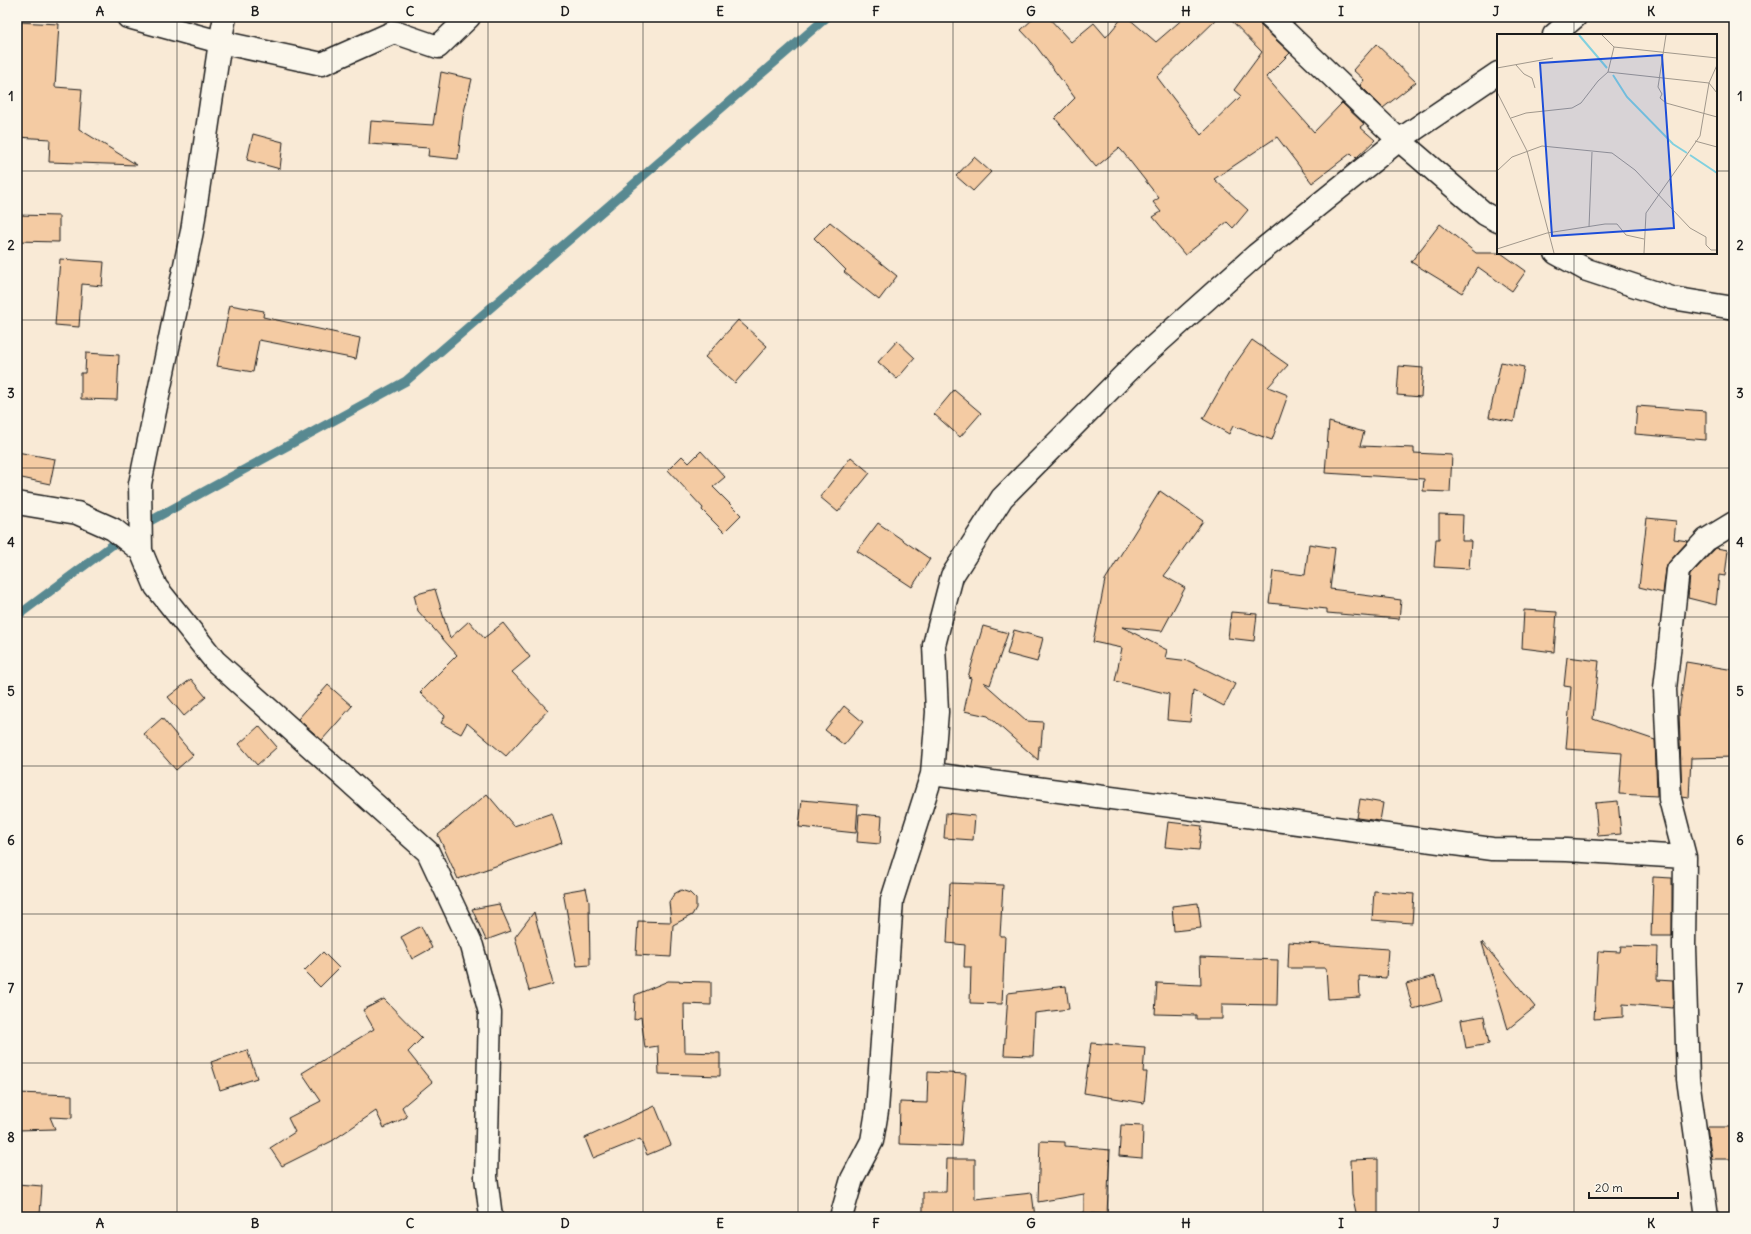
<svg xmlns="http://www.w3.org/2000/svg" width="1751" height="1234" viewBox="0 0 1751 1234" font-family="Delius,sans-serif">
  <rect width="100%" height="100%" fill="#f9ead6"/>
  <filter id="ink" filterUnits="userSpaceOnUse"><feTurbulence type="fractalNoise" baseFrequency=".025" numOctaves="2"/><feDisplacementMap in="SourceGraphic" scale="8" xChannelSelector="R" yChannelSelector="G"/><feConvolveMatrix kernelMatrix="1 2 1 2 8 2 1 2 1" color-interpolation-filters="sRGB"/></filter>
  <g filter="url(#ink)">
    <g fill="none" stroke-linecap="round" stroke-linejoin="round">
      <path stroke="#598991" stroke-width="9" d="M 141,526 L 406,381 L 827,17
        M 17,616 L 123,537"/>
    </g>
    <path fill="#f4cba3" stroke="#1c1c1c" d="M 1035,17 L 1048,17 L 1071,42 L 1094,23 L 1106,37 L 1123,17 L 1127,17 L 1156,42 L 1185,17 L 1219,17 L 1157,77 L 1201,135 L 1241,96 L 1234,90 L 1262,52 L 1228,17 L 1258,17 L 1261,26 L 1290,53 L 1266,77 L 1314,132 L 1342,103 L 1364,124 L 1360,127 L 1375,140 L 1356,158 L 1351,153 L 1312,183 L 1277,137 L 1214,179 L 1248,210 L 1233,228 L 1227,222 L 1185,255 L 1153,217 L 1161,212 L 1153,202 L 1159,198 L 1122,151 L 1119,148 L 1096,167 L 1055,118 L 1075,98 L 1036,46 L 1021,30 Z
      M 17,22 L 59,24 L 55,87 L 82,89 L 79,129 L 137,165 L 49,162 L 50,139 L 17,137 Z
      M 1376,44 L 1416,82 L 1383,108 L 1360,85 L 1364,80 L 1353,70 Z
      M 441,72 L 472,79 L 463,116 L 458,159 L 428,156 L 429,148 L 369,144 L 371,121 L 433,125 Z
      M 253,134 L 283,142 L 280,169 L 247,160 Z
      M 974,157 L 991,172 L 973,191 L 956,176 Z
      M 17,215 L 59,216 L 59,242 L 17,241 Z
      M 830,222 L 897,276 L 879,300 L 844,272 L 846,270 L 814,238 Z
      M 1440,224 L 1476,253 L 1501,253 L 1526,271 L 1512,291 L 1478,267 L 1462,293 L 1411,262 Z
      M 60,259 L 104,262 L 102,286 L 82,284 L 79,327 L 55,325 Z
      M 230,305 L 264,311 L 263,317 L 360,338 L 356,359 L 259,340 L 253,372 L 217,366 Z
      M 738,320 L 767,346 L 735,383 L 705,357 Z
      M 1252,340 L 1288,365 L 1268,387 L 1288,395 L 1272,440 L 1233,426 L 1229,434 L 1203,419 L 1229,373 Z
      M 897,341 L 915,358 L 897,379 L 878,362 Z
      M 86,353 L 119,355 L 117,400 L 81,399 L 81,373 L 85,373 Z
      M 1501,362 L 1524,367 L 1514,422 L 1489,417 Z
      M 1399,366 L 1423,368 L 1421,397 L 1397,395 Z
      M 954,390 L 981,413 L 960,437 L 934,414 Z
      M 1637,406 L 1706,411 L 1706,440 L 1635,434 Z
      M 1329,422 L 1364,432 L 1360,446 L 1414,448 L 1414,453 L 1452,455 L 1450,492 L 1423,491 L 1424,479 L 1325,473 Z
      M 701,451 L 725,477 L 713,487 L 741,515 L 724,532 L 702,510 L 703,508 L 668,470 L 682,456 L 689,463 Z
      M 17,452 L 55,459 L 50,484 L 17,477 Z
      M 851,457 L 870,473 L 838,512 L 820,497 Z
      M 1160,491 L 1203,521 L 1164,576 L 1185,588 L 1162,631 L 1122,627 L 1167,650 L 1165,658 L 1189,661 L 1235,684 L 1224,706 L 1193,690 L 1190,722 L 1167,720 L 1169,694 L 1115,681 L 1122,648 L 1093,642 L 1105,580 Z
      M 1439,514 L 1463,515 L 1462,541 L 1471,541 L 1469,569 L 1434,567 L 1436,539 L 1439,539 Z
      M 1647,518 L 1676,521 L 1674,539 L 1688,541 L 1669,562 L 1666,569 L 1663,593 L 1639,587 Z
      M 878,523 L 930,559 L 912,587 L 857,551 Z
      M 1309,544 L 1335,548 L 1330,589 L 1355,592 L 1355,594 L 1401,600 L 1399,619 L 1327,613 L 1327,609 L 1269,603 L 1273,571 L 1305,575 Z
      M 1716,548 L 1728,550 L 1725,576 L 1719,575 L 1716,605 L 1688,598 L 1690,575 Z
      M 435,589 L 450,638 L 469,621 L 484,638 L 503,623 L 530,657 L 512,672 L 548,710 L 506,756 L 467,723 L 461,734 L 441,723 L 445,716 L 420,692 L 457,655 L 418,611 L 414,595 Z
      M 1524,610 L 1557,612 L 1554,652 L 1522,648 Z
      M 1231,612 L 1257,614 L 1254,641 L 1228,638 Z
      M 983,626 L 1008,633 L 990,685 L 983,682 L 1027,721 L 1043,722 L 1041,746 L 1039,746 L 1038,760 L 988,716 L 964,711 L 971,678 L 968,677 Z
      M 1014,630 L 1043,638 L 1037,662 L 1007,654 Z
      M 1567,657 L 1599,661 L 1593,719 L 1655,740 L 1657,796 L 1619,794 L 1622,753 L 1566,749 L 1571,687 L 1564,686 Z
      M 1686,662 L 1734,670 L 1731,728 L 1734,728 L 1734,757 L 1691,758 L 1689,798 L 1682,797 L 1679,712 Z
      M 191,679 L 206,697 L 184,716 L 168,697 Z
      M 328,685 L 352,706 L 322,740 L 298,719 Z
      M 844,706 L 863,722 L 844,745 L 825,730 Z
      M 162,718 L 193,755 L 176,770 L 144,734 Z
      M 259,726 L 277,747 L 257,765 L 239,744 Z
      M 487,794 L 514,826 L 552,813 L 562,843 L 458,879 L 438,835 Z
      M 1360,799 L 1383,803 L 1380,821 L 1357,818 Z
      M 802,800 L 858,805 L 856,833 L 799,827 Z
      M 1618,801 L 1621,834 L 1598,836 L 1595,803 Z
      M 946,813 L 975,816 L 973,840 L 944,838 Z
      M 859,814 L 882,816 L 880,844 L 857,842 Z
      M 1168,822 L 1202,826 L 1199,850 L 1165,847 Z
      M 1653,877 L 1672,878 L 1672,936 L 1651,936 Z
      M 950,883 L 1003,885 L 1000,936 L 1005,936 L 1002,1004 L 970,1003 L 971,967 L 964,967 L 965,945 L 947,943 Z
      M 586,888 L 589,902 L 590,965 L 577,966 L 563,892 Z
      M 681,890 L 690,893 L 696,899 L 696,908 L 692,915 L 673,925 L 671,957 L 636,955 L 638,921 L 671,922 L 669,902 L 674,894 Z
      M 1374,891 L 1414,894 L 1412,923 L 1372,920 Z
      M 1198,903 L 1201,928 L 1174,931 L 1172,906 Z
      M 499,904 L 511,931 L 486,940 L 472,909 Z
      M 534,912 L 553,984 L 529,991 L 515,937 Z
      M 421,926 L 432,948 L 412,959 L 401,937 Z
      M 1289,942 L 1388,949 L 1386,978 L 1359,976 L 1360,997 L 1328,999 L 1326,968 L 1288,968 Z
      M 1482,942 L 1535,1007 L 1508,1029 L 1482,943 Z
      M 1621,946 L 1658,947 L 1657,980 L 1673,981 L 1673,1008 L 1623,1004 L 1623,1017 L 1594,1019 L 1598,951 L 1620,952 Z
      M 323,952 L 339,968 L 320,987 L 304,971 Z
      M 1200,957 L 1278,960 L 1277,1005 L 1222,1004 L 1222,1019 L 1196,1019 L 1196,1015 L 1155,1014 L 1157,983 L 1201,985 Z
      M 1435,976 L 1442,1001 L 1413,1009 L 1406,984 Z
      M 668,981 L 711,982 L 711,1005 L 684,1004 L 685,1052 L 720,1053 L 720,1076 L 659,1074 L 658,1046 L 645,1048 L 641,1017 L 634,1020 L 635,995 Z
      M 1066,986 L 1069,1009 L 1035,1013 L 1033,1056 L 1004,1055 L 1008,993 Z
      M 384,999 L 422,1038 L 408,1052 L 432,1082 L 402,1107 L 407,1117 L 384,1128 L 376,1111 L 332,1141 L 282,1166 L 270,1148 L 295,1132 L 288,1118 L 321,1101 L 302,1073 L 374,1029 L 363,1010 Z
      M 1484,1016 L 1489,1044 L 1466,1048 L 1461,1020 Z
      M 1091,1043 L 1145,1047 L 1143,1072 L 1147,1072 L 1144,1103 L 1084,1093 Z
      M 247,1050 L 257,1078 L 220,1090 L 211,1062 Z
      M 928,1072 L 966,1074 L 961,1146 L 899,1144 L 900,1102 L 927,1103 Z
      M 17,1093 L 72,1095 L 72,1118 L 50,1117 L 55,1129 L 17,1130 Z
      M 655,1106 L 671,1145 L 647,1155 L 640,1139 L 593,1158 L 585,1138 Z
      M 1121,1125 L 1143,1126 L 1142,1158 L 1119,1156 Z
      M 1707,1127 L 1734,1127 L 1734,1159 L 1712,1159 Z
      M 1040,1141 L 1065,1142 L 1065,1146 L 1110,1150 L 1107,1214 L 1084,1213 L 1084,1194 L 1038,1202 Z
      M 947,1159 L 975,1159 L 975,1199 L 1032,1193 L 1035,1217 L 923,1217 L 923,1192 L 946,1192 Z
      M 1378,1159 L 1378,1217 L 1357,1217 L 1352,1194 L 1351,1160 Z
      M 17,1184 L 42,1186 L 40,1215 L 17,1214 Z"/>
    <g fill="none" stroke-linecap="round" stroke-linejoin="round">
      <defs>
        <path id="minor" d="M 128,17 L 220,42 L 322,64 L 394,32 L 438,47 L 469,17
          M 225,17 L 220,42 L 192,231 L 140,484 L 141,551 L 156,587 L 215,661 L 428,852 L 472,946 L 490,1013 L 486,1177 L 491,1217
          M 1270,17 L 1399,140 L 1485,214 L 1498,221
          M 1554,35 L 1575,17
          M 1556,253 L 1587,270 L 1672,298 L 1734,308
          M 17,503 L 77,513 L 113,529 L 141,551
          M 932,774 L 1492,849 L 1567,850 L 1685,857
          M 841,1217 L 852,1179 L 872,1141 L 877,1111 L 892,900 L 932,774 L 937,712 L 934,645 L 952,576 L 1002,498 L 1141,358 L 1256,255 L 1399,140 L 1498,73
          M 1707,1217 L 1688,1079 L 1684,947 L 1685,857 L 1670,799 L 1665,689 L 1678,570 L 1706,540 L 1734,523"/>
      </defs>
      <use href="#minor" stroke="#1c1c1c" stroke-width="25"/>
      <use href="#minor" stroke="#fbf7ec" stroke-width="22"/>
    </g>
  </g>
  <path fill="none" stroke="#1c1c1c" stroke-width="1" stroke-opacity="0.55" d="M 177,17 L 177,1217M 332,17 L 332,1217M 488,17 L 488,1217M 643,17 L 643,1217M 798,17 L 798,1217M 953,17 L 953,1217M 1108,17 L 1108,1217M 1263,17 L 1263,1217M 1419,17 L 1419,1217M 1574,17 L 1574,35M 17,171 L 1498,171M 1716,171 L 1734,171M 1574,253 L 1574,1217M 17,320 L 1734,320M 17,468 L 1734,468M 17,617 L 1734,617M 17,766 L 1734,766M 17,914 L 1734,914M 17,1063 L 1734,1063"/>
  <g transform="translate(1497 34)">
    <rect width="220" height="220" fill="#f9ead6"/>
    <path fill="none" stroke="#82d1df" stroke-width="2" d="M 82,1 L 110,34M 116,41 L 130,63 L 176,110 L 190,119M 193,121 L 220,139"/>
    <path fill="none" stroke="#a1988c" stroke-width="1" d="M 105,1 L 117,13 L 220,24M 169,1 L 161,53 L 165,60 L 163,64 L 169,69 L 220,83M 19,31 L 27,40 L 35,44 L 38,54M 0,34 L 56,24M 111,38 L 117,13M 0,58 L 30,117 L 57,219M 14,84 L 29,79 L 75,74 L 84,69 L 101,47 L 111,38 L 212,49 L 220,59M 198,107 L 220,113M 0,137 L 15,123 L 45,112 L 115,119 L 138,136 L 193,194 L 209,203 L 209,211 L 214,216 L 220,216M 92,193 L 95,118M 0,215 L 50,199 L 108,190 L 120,190 L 129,201 L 147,205M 147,219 L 149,179 L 203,102 L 212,49 L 220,31"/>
    <path fill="#1d4ed8" fill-opacity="0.15" stroke="#1d4ed8" stroke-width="2" d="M 165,21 L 177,194 L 55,202 L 43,29 Z"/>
    <rect width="220" height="220" fill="none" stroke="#1c1c1c" stroke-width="2"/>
  </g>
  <rect width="1751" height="1234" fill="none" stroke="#fbf7ec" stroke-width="44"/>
  <path d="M1589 1192v6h89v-6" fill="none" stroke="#1c1c1c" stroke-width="2"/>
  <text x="1595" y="1192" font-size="12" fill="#1c1c1c" stroke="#fbf7ec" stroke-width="3" paint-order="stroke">20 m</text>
  <rect x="22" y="22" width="1707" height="1190" fill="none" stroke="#1c1c1c" stroke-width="1.5"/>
  <g font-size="13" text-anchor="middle" font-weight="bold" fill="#1c1c1c">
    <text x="100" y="16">A</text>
    <text x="255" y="16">B</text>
    <text x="410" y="16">C</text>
    <text x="565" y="16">D</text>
    <text x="720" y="16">E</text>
    <text x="876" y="16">F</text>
    <text x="1031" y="16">G</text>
    <text x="1186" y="16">H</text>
    <text x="1341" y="16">I</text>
    <text x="1496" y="16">J</text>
    <text x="1651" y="16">K</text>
    <text x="11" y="101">1</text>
    <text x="1740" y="101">1</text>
    <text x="11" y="250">2</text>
    <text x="1740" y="250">2</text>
    <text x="11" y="398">3</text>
    <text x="1740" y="398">3</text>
    <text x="11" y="547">4</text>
    <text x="1740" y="547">4</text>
    <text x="11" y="696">5</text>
    <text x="1740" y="696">5</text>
    <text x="11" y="845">6</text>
    <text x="1740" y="845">6</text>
    <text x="11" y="993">7</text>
    <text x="1740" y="993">7</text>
    <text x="11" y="1142">8</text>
    <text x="1740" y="1142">8</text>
    <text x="100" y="1228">A</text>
    <text x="255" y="1228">B</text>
    <text x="410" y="1228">C</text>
    <text x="565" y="1228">D</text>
    <text x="720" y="1228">E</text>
    <text x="876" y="1228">F</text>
    <text x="1031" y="1228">G</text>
    <text x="1186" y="1228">H</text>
    <text x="1341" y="1228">I</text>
    <text x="1496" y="1228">J</text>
    <text x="1651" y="1228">K</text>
  </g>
</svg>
